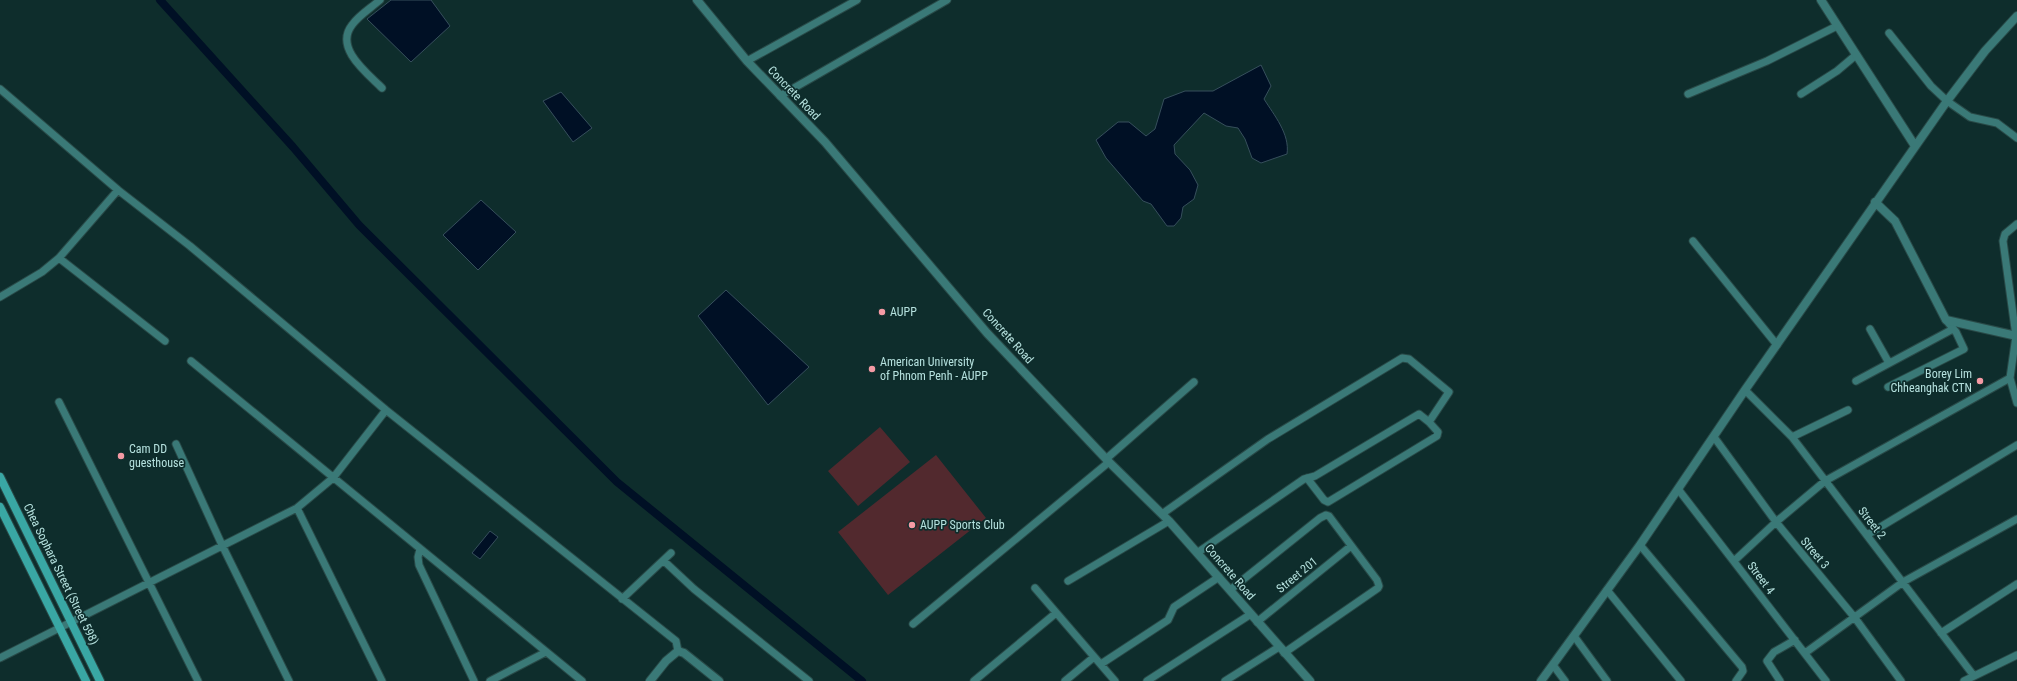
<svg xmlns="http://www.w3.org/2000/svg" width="2017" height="681" viewBox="0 0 2017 681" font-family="'Roboto Condensed',sans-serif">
  <rect width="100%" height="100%" fill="#0e2d2c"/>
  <path fill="#52292e" d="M 880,427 L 910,462 L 858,506 L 828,471 Z
    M 936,455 L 986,518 L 888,595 L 838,532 Z"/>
  <path fill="#001025" stroke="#364f5c" d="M 391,0 L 431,0 L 450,26 L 411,62 L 367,19 Z
    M 1261,65 L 1271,86 L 1264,99 C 1274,115 1290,134 1287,154 L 1261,163 L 1252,158 L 1245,139 L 1238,128 L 1226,126 L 1204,113 L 1174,145 L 1175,154 L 1190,170 L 1198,185 L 1194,199 L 1183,207 L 1181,218 L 1174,226 L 1167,226 L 1151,204 L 1143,201 L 1106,158 L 1096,140 L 1118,122 L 1129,122 L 1146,136 L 1155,129 L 1164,99 L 1185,91 L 1213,91 Z
    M 561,92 L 592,128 L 573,142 L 543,101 Z
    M 481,200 L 516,232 L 478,270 L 443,235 Z
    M 726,290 L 809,367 L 768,405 L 698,316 Z
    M 490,531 L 498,537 L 480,559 L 472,553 Z"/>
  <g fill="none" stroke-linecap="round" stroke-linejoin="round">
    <path stroke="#001025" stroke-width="8" d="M 160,0 L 293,147 L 359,225 L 617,482 L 862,681"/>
    <defs>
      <path id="minor" d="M 380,0 C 371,8 359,15 352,25 C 334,48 367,73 382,88
        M 1889,33 L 1931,86 L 1947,101 L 1970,117 L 1997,123 L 2017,138
        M 747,61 L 857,0
        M 0,89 L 118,190 L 190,246 L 386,410 L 676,641 L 678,651
        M 1688,94 L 1767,61 L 1837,26
        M 1801,94 L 1837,71 L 1856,55
        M 780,96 L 947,0
        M 2017,224 L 2005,234 L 2003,241 L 2016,336 L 2010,378 L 2017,403
        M 1693,241 L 1777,345
        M 59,258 L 165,341
        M 0,297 L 42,272 L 59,258 L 118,190
        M 1870,329 L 1889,363
        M 191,361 L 582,681
        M 1856,381 L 1953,329
        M 1888,387 L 1964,349 L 1956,332 L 1946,320
        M 1745,390 L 1792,437 L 1974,676
        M 59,402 L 198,681
        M 1714,437 L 1776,522 L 1855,618 L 1901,681
        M 1792,437 L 1848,410
        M 176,444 L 222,545 L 289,681
        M 1106,459 L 1194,382
        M 1678,489 L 1826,681
        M 297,508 L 382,681
        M 1162,514 L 1268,439 L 1402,358 L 1409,359 L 1449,392 L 1429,422
        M 1867,535 L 2017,445
        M 1640,545 L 1742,667 L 1743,671 L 1736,681
        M 420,549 L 418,557 L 419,565 L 474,681
        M 1197,553 L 1304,479 L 1315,476 L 1419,414 L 1429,422 L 1438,432 L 1437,436 L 1328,502 L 1324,500 L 1307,478
        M 664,561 L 694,589 L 809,681
        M 1734,561 L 1776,522 L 1825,481 L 2010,378
        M 1068,581 L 1169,521
        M 1035,588 L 1115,681
        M 1230,590 L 1320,518 L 1326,515 L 1329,516 L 1377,580 L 1379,586 L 1378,588 L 1284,653
        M 1607,590 L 1681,681
        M 622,599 L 671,553
        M 1257,622 L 1351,546
        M 913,624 L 1109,462
        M 1941,633 L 2017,584
        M 1574,636 L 1607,681
        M 1805,653 L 1903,582 L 2017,519
        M 0,658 L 297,508 L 333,478 L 386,410
        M 1101,664 L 1168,620 L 1174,607 L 1219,577
        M 1553,665 L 1565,681
        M 490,681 L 546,652
        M 974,681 L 1056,613
        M 1065,681 L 1094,657
        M 1147,681 L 1251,614
        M 1225,681 L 1279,647
        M 1780,681 L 1767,661 L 1774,652 L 1795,640
        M 1964,681 L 2017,655"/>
      <path id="tertiary" d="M 697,0 L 747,61 L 825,142 L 987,333 L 1109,462 L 1169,521 L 1310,681
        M 1821,0 L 1915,146
        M 1875,202 L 1895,221 L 1946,320 L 2017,336
        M 650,681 L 666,661 L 678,651 L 684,653 L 719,681
        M 1541,681 L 1640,545 L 1745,390 L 1947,101 L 1985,51 L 2017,16"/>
      <path id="secondary" d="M 0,477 L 100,681
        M 0,507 L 86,681"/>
    </defs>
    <use href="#minor" stroke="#294a48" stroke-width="9"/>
    <use href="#tertiary" stroke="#294a48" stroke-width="10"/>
    <use href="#secondary" stroke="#294a48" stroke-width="10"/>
    <use href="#minor" stroke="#3a7977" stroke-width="7"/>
    <use href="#tertiary" stroke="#3a7977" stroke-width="8"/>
    <use href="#secondary" stroke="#39a7a4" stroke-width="8"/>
  </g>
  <g fill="#f49aa4" stroke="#0e2d2c" stroke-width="1.5">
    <circle cx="882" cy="312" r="4"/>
    <circle cx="872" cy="369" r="4"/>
    <circle cx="1980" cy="381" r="4"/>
    <circle cx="121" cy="456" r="4"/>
    <circle cx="912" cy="525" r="4"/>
  </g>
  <g text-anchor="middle" stroke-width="3.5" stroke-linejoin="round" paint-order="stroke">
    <g font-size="12" fill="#b5e1de" stroke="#0e2d2c">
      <text transform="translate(794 93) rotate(46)" y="4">Concrete Road</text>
      <text transform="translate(1008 336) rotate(48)" y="4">Concrete Road</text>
      <text transform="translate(1872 523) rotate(52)" y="4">Street 2</text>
      <text transform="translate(1815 553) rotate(50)" y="4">Street 3</text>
      <text transform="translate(1230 572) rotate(49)" y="4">Concrete Road</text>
      <text transform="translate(61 574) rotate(64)" y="4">Chea Sophara Street (Street 598)</text>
      <text transform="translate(1297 575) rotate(-39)" y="4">Street 201</text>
      <text transform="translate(1761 578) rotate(53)" y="4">Street 4</text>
    </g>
    <g font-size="12" fill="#b5e1de" stroke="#0e2d2c" text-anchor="start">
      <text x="890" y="316">AUPP</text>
      <text x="880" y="366">American University<tspan x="880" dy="14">of Phnom Penh - AUPP</tspan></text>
      <text x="1972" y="378" text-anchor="end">Borey Lim<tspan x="1972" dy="14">Chheanghak CTN</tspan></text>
      <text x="129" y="453">Cam DD<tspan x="129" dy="14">guesthouse</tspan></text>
      <text x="920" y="529">AUPP Sports Club</text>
    </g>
  </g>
</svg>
